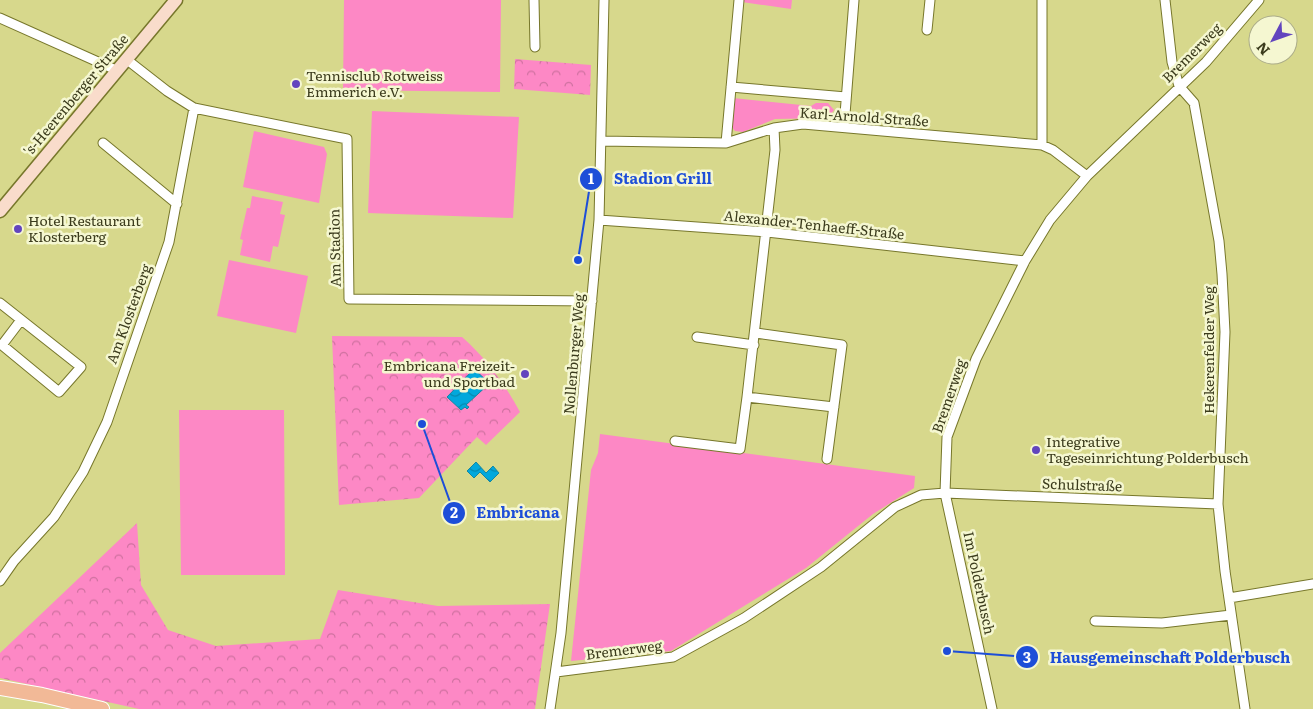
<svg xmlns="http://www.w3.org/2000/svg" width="1313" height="709" viewBox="0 0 1313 709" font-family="Literata,serif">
  <defs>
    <pattern id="forest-crowns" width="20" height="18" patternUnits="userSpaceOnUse" patternTransform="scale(1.25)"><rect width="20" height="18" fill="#fd88c5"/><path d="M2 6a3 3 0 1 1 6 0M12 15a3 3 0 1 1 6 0" fill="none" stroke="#ce709f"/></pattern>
    <pattern id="water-waves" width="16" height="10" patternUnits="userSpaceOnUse" patternTransform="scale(1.25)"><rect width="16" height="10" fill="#02a8dc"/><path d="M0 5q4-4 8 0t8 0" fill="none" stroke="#058ab2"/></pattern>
  </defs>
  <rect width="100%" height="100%" fill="#d7d88c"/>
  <path fill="#fd88c5" d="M 344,0 L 501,0 L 500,92 L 343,90 Z
    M 742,0 L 792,0 L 791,9 L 742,2 Z
    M 733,98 L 811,106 L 816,103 L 828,103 L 834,110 L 828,118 L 775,119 L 743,132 L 735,131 L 731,126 Z
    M 372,111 L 519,117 L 513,218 L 368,213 Z
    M 254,131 L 324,147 L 327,154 L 319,203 L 243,187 Z
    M 252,196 L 283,202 L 280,214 L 285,215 L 278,247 L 273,246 L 270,262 L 240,255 L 243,240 L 240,239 L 247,208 L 250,208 Z
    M 229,260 L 308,276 L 296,333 L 217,316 Z
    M 179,410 L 284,410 L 285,575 L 181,575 Z
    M 600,434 L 915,476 L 914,488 L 873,514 L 806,568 L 671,651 L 571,661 L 591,470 L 598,453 Z"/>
  <path fill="url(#forest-crowns)" d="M 515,59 L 591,65 L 590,95 L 514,89 Z
    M 332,336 L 462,337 C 487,359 504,383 520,412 L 486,445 L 477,437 L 419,498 L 339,505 Z
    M 137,523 L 141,585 L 168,630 L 216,646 L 320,639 L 338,590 L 438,606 L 550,604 L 535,709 L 139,709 L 0,678 L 0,653 Z"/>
  <path fill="url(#water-waves)" stroke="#1387a2" d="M 474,369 L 487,381 L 489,380 L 491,382 L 466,405 L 469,407 L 467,409 L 465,407 L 461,410 L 447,397 Z
    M 476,462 L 486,473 L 493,466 L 499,473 L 490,482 L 480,472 L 474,478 L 467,471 Z"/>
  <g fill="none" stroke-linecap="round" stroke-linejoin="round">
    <defs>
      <path id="street" d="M 534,0 L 535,47
        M 1165,0 L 1172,62 L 1179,86 L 1194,103 L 1219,241 L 1222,274 L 1225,332 L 1218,504 L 1225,571 L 1245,709
        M 0,18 L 116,70
        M 927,30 L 930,0
        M 126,59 L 167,91 L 194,108 L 347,139 L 349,299 L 592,301
        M 731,87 L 846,97
        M 844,127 L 854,0
        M 774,128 L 775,150 L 747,397 L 834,407
        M 601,141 L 726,143 L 774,128 L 803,124 L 1042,145 L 1053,150 L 1087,176
        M 103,143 L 177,204
        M 726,143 L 739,0
        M 1042,145 L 1042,0
        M 599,220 L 767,232 L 1025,261
        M 0,303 L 81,367 L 59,392 L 2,345 L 21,320
        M 756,333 L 842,345 L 827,459
        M 697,337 L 754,345
        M 675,441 L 740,449 L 747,397
        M 0,581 L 14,561 L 54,517 L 83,472 L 107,422 L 169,242 L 194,108
        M 1229,598 L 1313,584
        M 1095,621 L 1162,623 L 1231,615
        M 556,672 L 673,657 L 744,618 L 821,567 L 895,507 L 921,495 L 945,493 L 1218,504
        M 550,709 L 561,633 L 599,220 L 604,0
        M 992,709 L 945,493 L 947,437 L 976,359 L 1025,261 L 1050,220 L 1087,176 L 1206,62 L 1259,0"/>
      <path id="secondary" d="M 0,211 L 176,0"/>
      <path id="primary" d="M 0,688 L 42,695 L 102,709"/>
    </defs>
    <use href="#street" stroke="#77772b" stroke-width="11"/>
    <use href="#secondary" stroke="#77772b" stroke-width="15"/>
    <use href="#primary" stroke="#fff" stroke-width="16"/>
    <use href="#street" stroke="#fff" stroke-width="9"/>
    <use href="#secondary" stroke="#f9dccb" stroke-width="12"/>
    <use href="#primary" stroke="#f2b997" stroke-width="14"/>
  </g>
  <g fill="#6245be" stroke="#f5f7d1" stroke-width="2">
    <circle cx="296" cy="84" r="5"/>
    <circle cx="18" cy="229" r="5"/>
    <circle cx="525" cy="374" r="5"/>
    <circle cx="1036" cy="450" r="5"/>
  </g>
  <g text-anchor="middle" stroke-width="5" stroke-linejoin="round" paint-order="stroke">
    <g font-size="14" fill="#3b3b1c" stroke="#f5f7d1">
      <text transform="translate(1192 53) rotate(-45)" y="5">Bremerweg</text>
      <text transform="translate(76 95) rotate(-50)" y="5">'s-Heerenberger Straße</text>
      <text transform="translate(864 117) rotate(4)" y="5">Karl-Arnold-Straße</text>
      <text transform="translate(814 225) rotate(6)" y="5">Alexander-Tenhaeff-Straße</text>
      <text transform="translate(335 248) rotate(-91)" y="5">Am Stadion</text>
      <text transform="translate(129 314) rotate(-70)" y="5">Am Klosterberg</text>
      <text transform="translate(1209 350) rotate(-90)" y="5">Hekerenfelder Weg</text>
      <text transform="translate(574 354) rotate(-85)" y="5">Nollenburger Weg</text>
      <text transform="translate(949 396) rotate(-71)" y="5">Bremerweg</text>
      <text transform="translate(1082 485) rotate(2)" y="5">Schulstraße</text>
      <text transform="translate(979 583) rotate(78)" y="5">Im Polderbusch</text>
      <text transform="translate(624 650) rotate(-7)" y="5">Bremerweg</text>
    </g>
    <g font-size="14" fill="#3b3b1c" stroke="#f5f7d1" text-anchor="start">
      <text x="306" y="81">Tennisclub Rotweiss<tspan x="306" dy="16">Emmerich e.V.</tspan></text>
      <text x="28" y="226">Hotel Restaurant<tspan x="28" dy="16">Klosterberg</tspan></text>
      <text x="515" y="371" text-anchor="end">Embricana Freizeit-<tspan x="515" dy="16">und Sportbad</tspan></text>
      <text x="1046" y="447">Integrative<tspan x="1046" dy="16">Tageseinrichtung Polderbusch</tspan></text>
    </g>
  </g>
  <path fill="none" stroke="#1d4ed8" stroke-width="2" d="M578 260L591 179M422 424L454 513M947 651L1027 657"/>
  <g fill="#1d4ed8" stroke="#f5f7d1" stroke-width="2">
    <circle cx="578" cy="260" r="5"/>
    <circle cx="422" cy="424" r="5"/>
    <circle cx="947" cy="651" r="5"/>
    <circle cx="591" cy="179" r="12"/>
    <circle cx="454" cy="513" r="12"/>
    <circle cx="1027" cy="657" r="12"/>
  </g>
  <g font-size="15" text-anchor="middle" font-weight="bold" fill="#fff">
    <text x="591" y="184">1</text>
    <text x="454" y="518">2</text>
    <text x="1027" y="663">3</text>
  </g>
  <g font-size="15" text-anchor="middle" font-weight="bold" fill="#1d4ed8" stroke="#f5f7d1" stroke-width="5" stroke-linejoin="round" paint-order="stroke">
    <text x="663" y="184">Stadion Grill</text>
    <text x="518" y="518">Embricana</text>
    <text x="1170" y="663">Hausgemeinschaft Polderbusch</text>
  </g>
  <g transform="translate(1273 40) rotate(229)"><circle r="24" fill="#f5f7d1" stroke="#abac89"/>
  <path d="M0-4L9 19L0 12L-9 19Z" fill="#6245be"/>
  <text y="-8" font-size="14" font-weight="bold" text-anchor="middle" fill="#3b3b1c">N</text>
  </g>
</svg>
